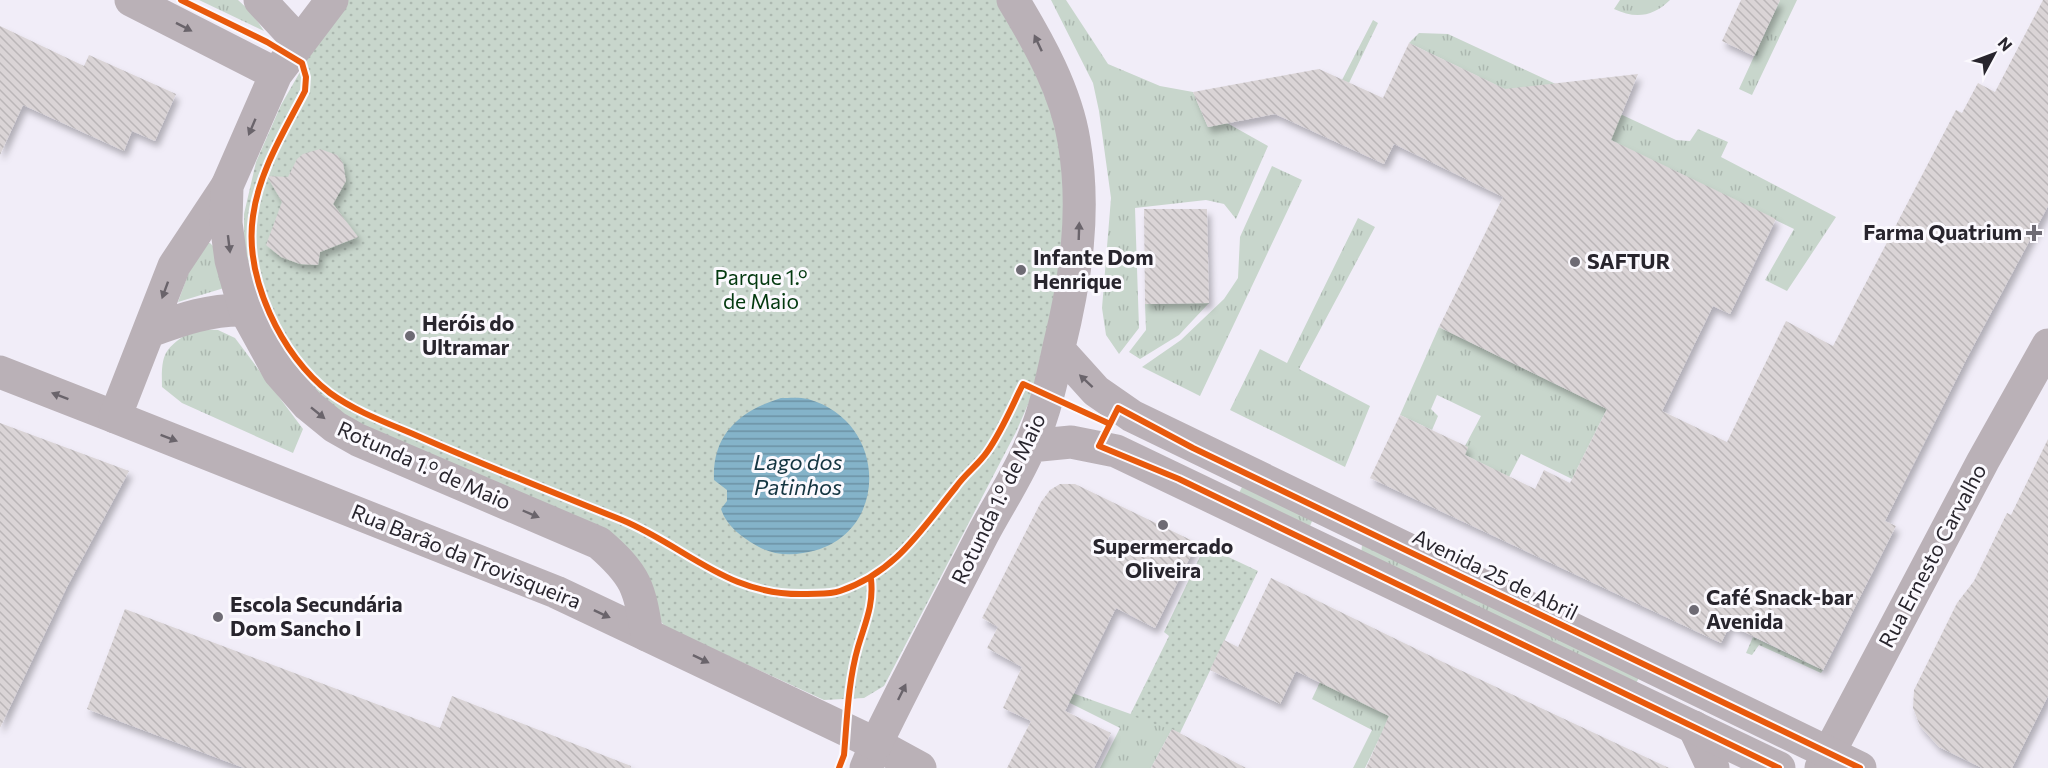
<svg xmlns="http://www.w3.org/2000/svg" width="2048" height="768" viewBox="0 0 2048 768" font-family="Commissioner,sans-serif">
  <defs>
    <pattern id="grass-tufts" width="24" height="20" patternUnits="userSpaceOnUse" patternTransform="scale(1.5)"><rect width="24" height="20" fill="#c8d6cc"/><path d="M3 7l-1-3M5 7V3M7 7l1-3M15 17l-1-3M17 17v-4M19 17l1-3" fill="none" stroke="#acb8b0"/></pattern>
    <pattern id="garden-dots" width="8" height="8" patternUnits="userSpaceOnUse" patternTransform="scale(1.5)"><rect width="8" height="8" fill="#c8d6cc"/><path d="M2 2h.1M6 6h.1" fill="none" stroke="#acb8b0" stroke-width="1.8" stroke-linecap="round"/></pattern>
    <pattern id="water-rules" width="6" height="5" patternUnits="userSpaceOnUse" patternTransform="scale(1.5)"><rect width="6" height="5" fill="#84b3c9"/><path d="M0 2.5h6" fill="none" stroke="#6c91a4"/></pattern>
    <pattern id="building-back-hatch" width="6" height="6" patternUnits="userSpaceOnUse" patternTransform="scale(1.5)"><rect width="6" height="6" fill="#dad4d6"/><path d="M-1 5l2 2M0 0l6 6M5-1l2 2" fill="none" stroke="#bbb6b8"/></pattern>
    <filter id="shadow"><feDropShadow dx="3.5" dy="6" stdDeviation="3" flood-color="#0004"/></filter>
  </defs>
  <rect width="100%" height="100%" fill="#f1edf8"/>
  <path fill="url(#grass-tufts)" d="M 199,0 L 238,0 L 252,13 L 264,31 Z
    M 1051,0 L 1066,0 L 1108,64 L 1160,86 L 1193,92 L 1208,127 L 1227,123 L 1268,146 L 1236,219 L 1224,204 L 1206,200 L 1135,208 L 1139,328 L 1119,354 L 1106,335 L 1102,308 L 1111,198 L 1099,111 L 1093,83 Z
    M 1620,0 L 1670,0 C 1653,17 1635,19 1614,9 Z
    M 1780,0 L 1797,0 L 1752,95 L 1739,89 Z
    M 1373,20 L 1378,23 L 1349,83 L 1342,80 Z
    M 1419,33 L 1448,34 L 1676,140 L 1690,141 L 1698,129 L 1728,142 L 1721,157 L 1836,217 L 1787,291 L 1765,280 L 1794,229 L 1409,43 Z
    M 1272,166 L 1302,180 L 1200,396 L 1142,367 L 1181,340 L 1224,299 L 1238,278 L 1240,237 Z
    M 1358,218 L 1375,227 L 1299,369 L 1370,406 L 1345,467 L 1230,410 L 1260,349 L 1287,363 Z
    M 202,243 L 210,243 L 217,250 L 224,288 L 178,302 L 198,247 Z
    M 1209,303 L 1179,335 L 1140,359 L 1129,352 L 1146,330 L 1145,304 Z
    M 1439,327 L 1607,409 L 1572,479 L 1521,454 L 1509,477 L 1465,455 L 1465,446 L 1481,416 L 1437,395 L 1431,409 L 1438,416 L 1432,430 L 1400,415 Z
    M 195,329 L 218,330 L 235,338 L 303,429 L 293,453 L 182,403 L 162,387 C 161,351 165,348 195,329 Z
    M 1243,485 L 1313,519 L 1310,526 L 1239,493 Z
    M 1362,545 L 1641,674 L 1634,687 L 1361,555 Z
    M 1320,682 L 1390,716 L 1365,768 L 1353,768 L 1372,730 L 1312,699 Z
    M 1036,686 L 1053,686 L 1172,729 L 1151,768 L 1100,768 L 1120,728 Z"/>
  <path fill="url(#garden-dots)" d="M 348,0 L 1000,0 L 1021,36 L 1064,144 L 1068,258 L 1036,386 L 1016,432 L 884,686 L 864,698 L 824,700 L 665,627 L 655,613 L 645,576 L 375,435 L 321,400 L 296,375 L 261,321 L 244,246 L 244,214 L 256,162 L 281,105 L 316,44 Z
    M 1205,546 L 1258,571 L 1180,733 L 1130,715 L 1169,636 L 1164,632 Z
    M 1753,637 L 1823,670 L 1821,673 L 1759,645 L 1752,655 L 1746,653 Z"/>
  <path fill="url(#water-rules)" d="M 781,398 C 789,398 800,397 808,399 C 891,422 890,541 803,553 C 788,556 772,554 759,547 C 743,538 727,527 721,509 L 727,501 L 727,490 L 714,480 C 712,434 740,411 781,398 Z"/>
  <path fill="url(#building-back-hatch)" filter="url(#shadow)" d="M 1741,0 L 1780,0 L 1754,56 L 1722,41 Z
    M 2043,0 L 2048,0 L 2048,206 L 1967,358 L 1885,521 L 1896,526 L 1823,670 L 1730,625 L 1721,643 L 1370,478 L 1400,415 L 1468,447 L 1465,455 L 1535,489 L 1544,470 L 1570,483 L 1607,409 L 1439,327 L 1503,197 L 1394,144 L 1384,164 L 1275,114 L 1208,127 L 1193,92 L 1319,69 L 1383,98 L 1409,43 L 1505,89 L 1638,74 L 1611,140 L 1776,219 L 1730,314 L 1713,306 L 1662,411 L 1727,442 L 1786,321 L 1833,346 L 1956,110 L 1962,113 L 1978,83 L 1995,92 Z
    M 0,26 L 84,66 L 89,55 L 176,94 L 155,141 L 132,131 L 124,151 L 23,105 L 0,155 Z
    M 320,149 L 337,155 L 343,163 L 346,181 L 333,204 L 358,237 L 320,252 L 318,265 L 300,264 L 281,257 L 266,245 L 282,202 L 267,176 L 288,177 L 297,159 L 303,154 Z
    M 1144,209 L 1207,209 L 1209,303 L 1145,304 Z
    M 0,423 L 129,471 L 67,587 L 0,728 Z
    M 2048,439 L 2048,696 L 2012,768 L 1982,768 L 1939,747 L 1920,726 L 1913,708 L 1914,690 L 1957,603 L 1974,581 L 2007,513 L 2011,515 Z
    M 1060,484 L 1075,484 L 1197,543 L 1155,628 L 1116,608 L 1065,711 L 1111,733 L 1094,768 L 1007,768 L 1031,721 L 1003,708 L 1022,667 L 987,648 L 998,627 L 982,618 L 1041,502 L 1050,490 Z
    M 1271,578 L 1443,662 L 1669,768 L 1366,768 L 1389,716 L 1296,671 L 1280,704 L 1210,670 L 1224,640 L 1238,647 Z
    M 125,609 L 440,728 L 452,696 L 631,766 L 631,768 L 244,768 L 87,709 Z
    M 1172,729 L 1246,768 L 1151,768 Z"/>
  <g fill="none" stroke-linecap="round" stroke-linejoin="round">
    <path stroke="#bab1b7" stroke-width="33" d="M 0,372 L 115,417
      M 1694,727 L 1713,768
      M 876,744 L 920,768"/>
    <path stroke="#bab1b7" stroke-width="33" d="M 227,186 L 174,266 L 115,417 L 556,592 L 647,635
      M 150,331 C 182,319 211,309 245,310
      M 866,768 L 876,744
      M 1821,768 L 1983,461 L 2048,345"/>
    <path stroke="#bab1b7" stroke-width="33" d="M 131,0 L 276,74
      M 260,0 L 299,42
      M 332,0 L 276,74 L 227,186 L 226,223 L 231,260 L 245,310 L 279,372 L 308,405 L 335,427 L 358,440 L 599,543 C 637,576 639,587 647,635 L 876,744 C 910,674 947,604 983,534 C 999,504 1019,474 1032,442 C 1045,411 1052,380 1059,347 C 1076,278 1086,211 1074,141 C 1066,91 1039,43 1013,0
      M 1059,350 L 1096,391 L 1132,416 L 1860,768
      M 1030,446 L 1071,442 L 1116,451 L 1779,768"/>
    <defs>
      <path id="cycleway" d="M 181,0 L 267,42 L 302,63 L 306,77 L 305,91 C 285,130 259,171 253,216 C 244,277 281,356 330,393 C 356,412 390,424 420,437 C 486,466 554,493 622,520 C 687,547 727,596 805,594 C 816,593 829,595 840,591 C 896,572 920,531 956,487 C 965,474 978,465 987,452 C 1002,431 1012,406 1023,384 L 1110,424
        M 839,768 L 844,755 C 847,720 848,682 858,647 C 865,623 874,605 871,579
        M 1779,768 L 1179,479 L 1099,446 L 1118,408 L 1193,448 L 1860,768"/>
    </defs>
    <use href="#cycleway" stroke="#fbf9fe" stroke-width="10"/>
    <use href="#cycleway" stroke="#e8590c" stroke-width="6"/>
  </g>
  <defs><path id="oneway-solid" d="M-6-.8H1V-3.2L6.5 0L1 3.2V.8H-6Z" transform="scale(1.5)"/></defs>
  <g fill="#6a646b">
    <use href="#oneway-solid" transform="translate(184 27) rotate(27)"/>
    <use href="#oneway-solid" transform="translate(1038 43) rotate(-115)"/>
    <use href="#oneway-solid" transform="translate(252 127) rotate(113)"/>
    <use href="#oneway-solid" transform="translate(1079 231) rotate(-88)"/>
    <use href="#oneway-solid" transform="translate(229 244) rotate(83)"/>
    <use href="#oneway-solid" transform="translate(165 290) rotate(110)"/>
    <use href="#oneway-solid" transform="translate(1086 381) rotate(-137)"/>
    <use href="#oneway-solid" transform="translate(60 396) rotate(-159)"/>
    <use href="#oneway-solid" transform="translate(318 413) rotate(39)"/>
    <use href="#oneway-solid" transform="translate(169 438) rotate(21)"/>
    <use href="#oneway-solid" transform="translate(531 514) rotate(23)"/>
    <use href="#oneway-solid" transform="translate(602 614) rotate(25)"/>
    <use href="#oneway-solid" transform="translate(701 659) rotate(26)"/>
    <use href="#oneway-solid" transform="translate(902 692) rotate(-64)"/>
  </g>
  <g fill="#6e6b74" stroke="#fbf9fe" stroke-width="2">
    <path d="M2031 224h6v6h6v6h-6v6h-6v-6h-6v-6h6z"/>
    <circle cx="1575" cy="262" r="6"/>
    <circle cx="1021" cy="270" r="6"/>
    <circle cx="410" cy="336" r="6"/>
    <circle cx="1163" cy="525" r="6"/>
    <circle cx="1694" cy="610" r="6"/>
    <circle cx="218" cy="617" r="6"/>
  </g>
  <g text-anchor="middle" stroke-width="6" stroke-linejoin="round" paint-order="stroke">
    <g font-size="21" font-weight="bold" fill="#28252d" stroke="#fbf9fe" text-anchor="start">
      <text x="2022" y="240" text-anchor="end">Farma Quatrium</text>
      <text x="1033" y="265">Infante Dom<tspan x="1033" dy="24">Henrique</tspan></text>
      <text x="1587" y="269">SAFTUR</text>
      <text x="422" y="331">Heróis do<tspan x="422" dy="24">Ultramar</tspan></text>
      <text x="1163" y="554" text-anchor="middle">Supermercado<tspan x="1163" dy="24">Oliveira</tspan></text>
      <text x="1706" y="605">Café Snack-bar<tspan x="1706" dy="24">Avenida</tspan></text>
      <text x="230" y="612">Escola Secundária<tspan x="230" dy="24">Dom Sancho I</tspan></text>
    </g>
    <g font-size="21" fill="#03390f" stroke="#fbf9fe">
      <text x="761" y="285">Parque 1.º<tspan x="761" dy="24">de Maio</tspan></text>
    </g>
    <g font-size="21" fill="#28252d" stroke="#fbf9fe">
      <text transform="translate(424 466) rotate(24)" y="7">Rotunda 1.º de Maio</text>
      <text transform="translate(999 499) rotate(-64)" y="7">Rotunda 1.º de Maio</text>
      <text transform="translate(1933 556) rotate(-62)" y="7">Rua Ernesto Carvalho</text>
      <text transform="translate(466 557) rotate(22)" y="7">Rua Barão da Trovisqueira</text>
      <text transform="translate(1495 575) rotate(26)" y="7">Avenida 25 de Abril</text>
    </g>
    <g font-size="22" font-style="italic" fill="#143541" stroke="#fbf9fe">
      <text x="798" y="470">Lago dos<tspan x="798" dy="25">Patinhos</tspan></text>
    </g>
  </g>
  <g transform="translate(1994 54) rotate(49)" stroke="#fbf9fe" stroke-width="4.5" paint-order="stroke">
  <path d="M0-4.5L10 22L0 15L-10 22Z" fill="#28252d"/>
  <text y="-9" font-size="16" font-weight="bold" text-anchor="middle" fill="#28252d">N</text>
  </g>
</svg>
